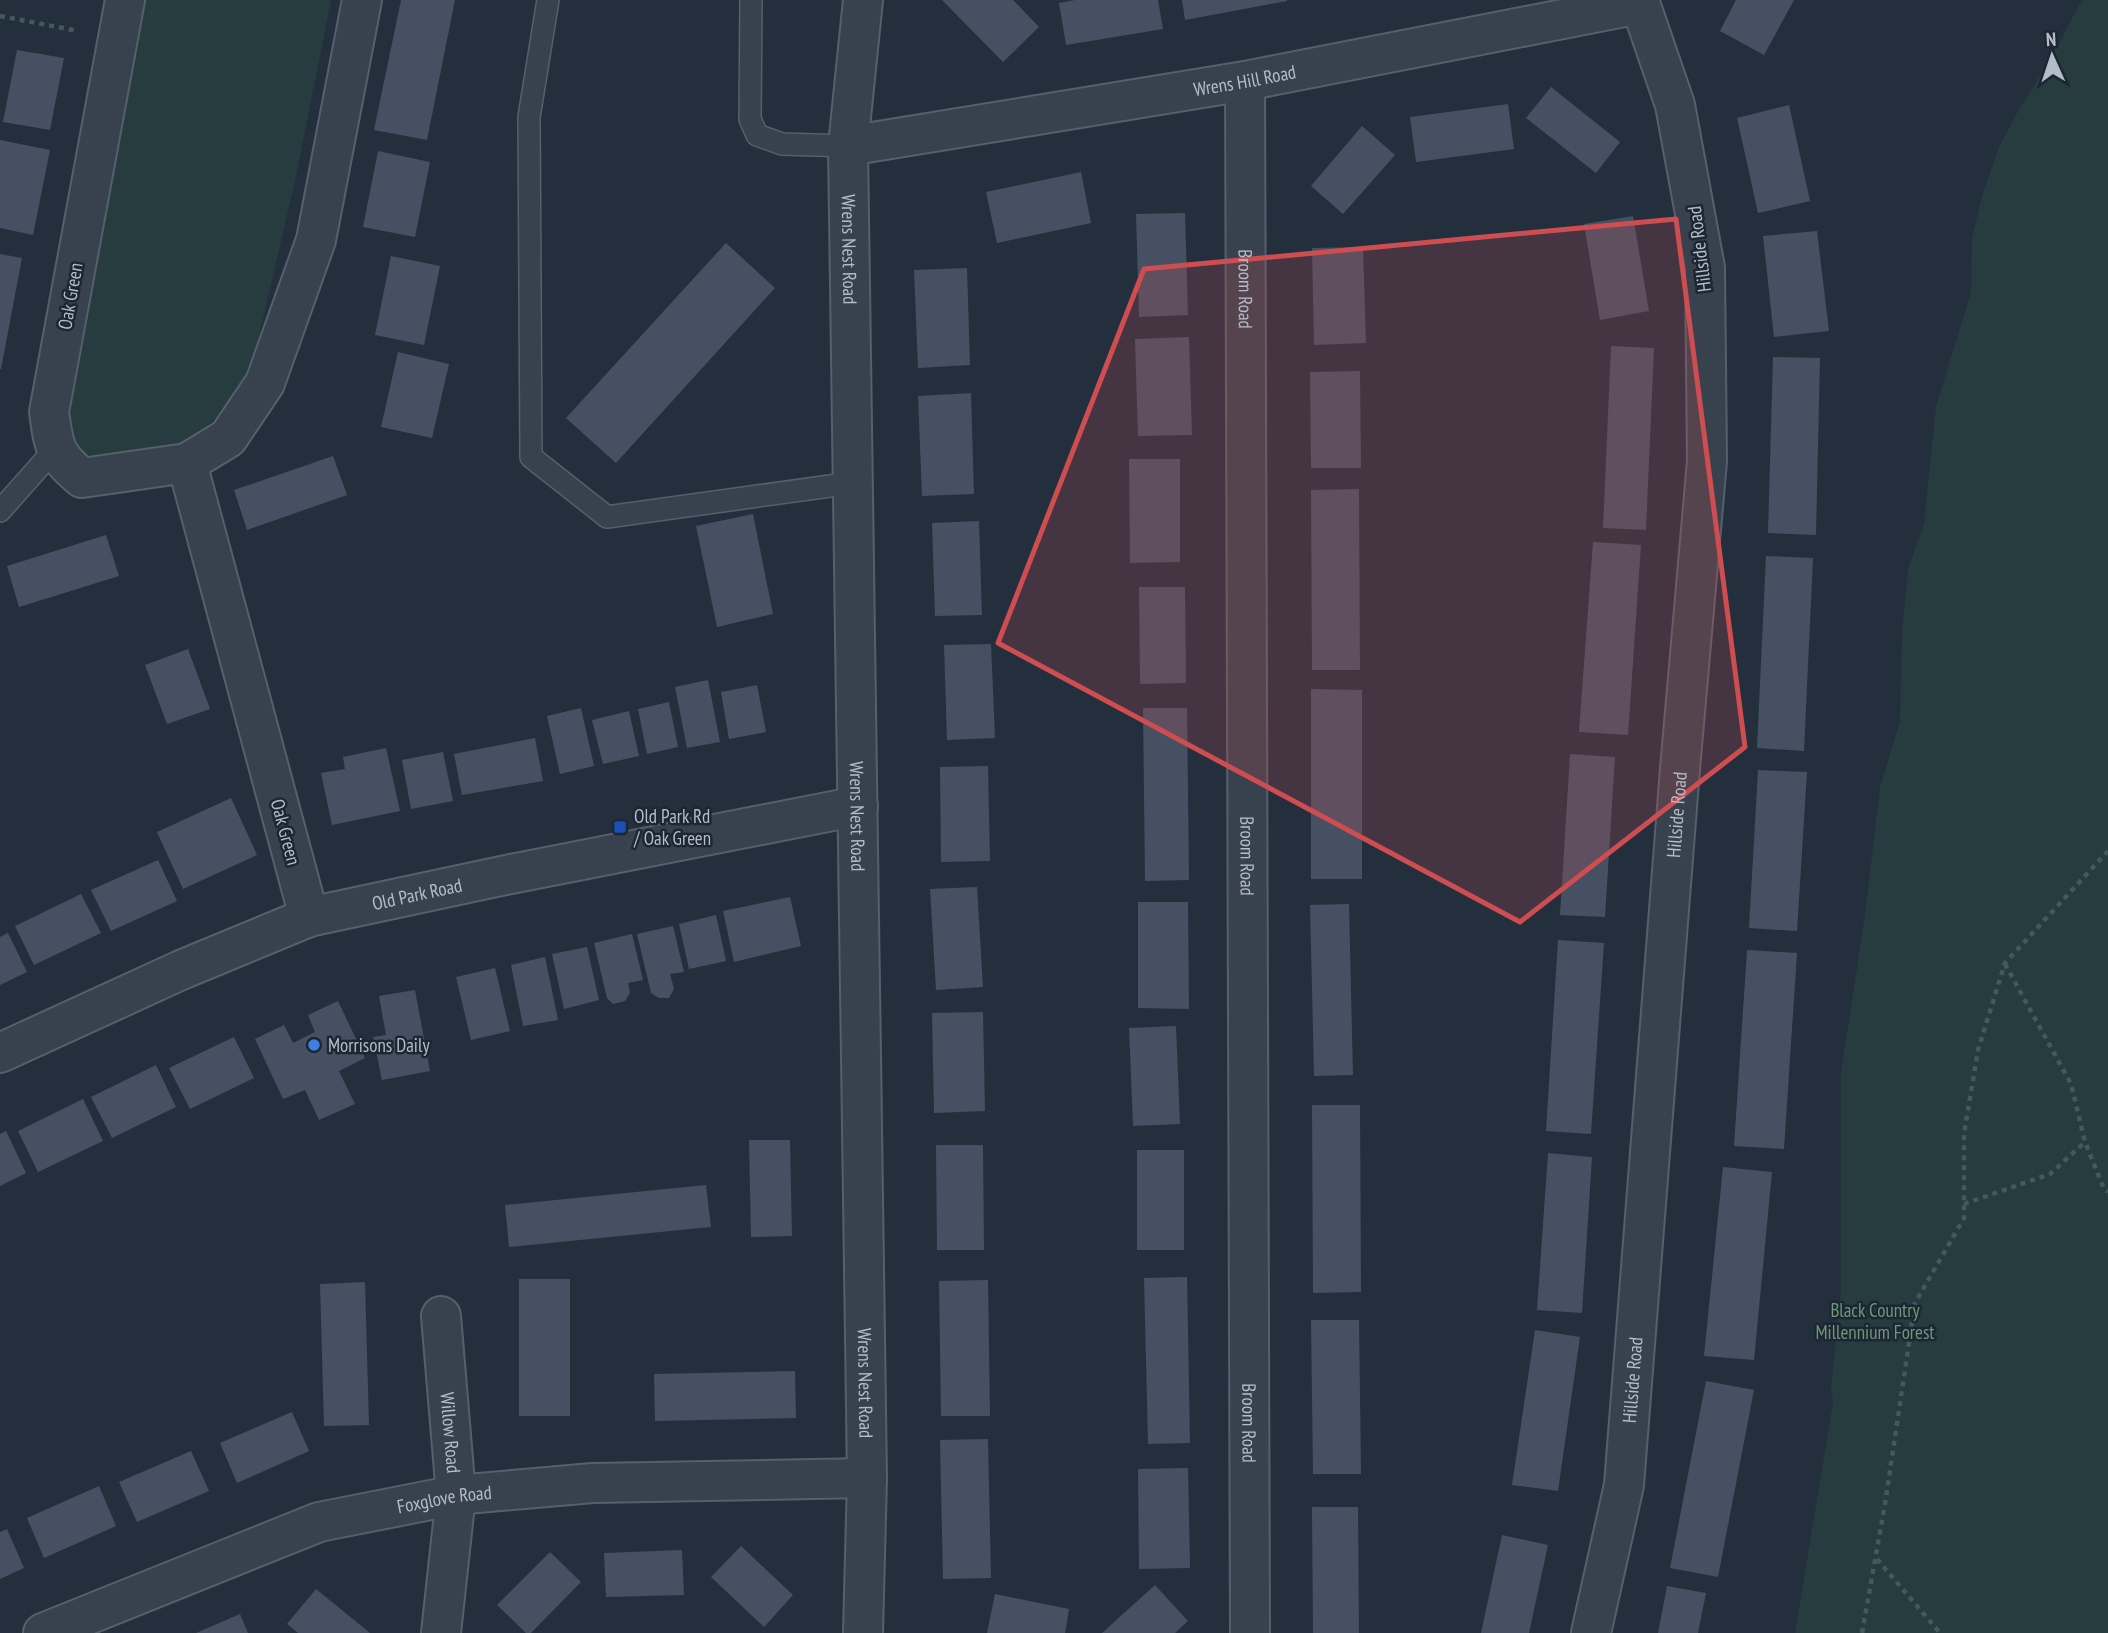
<svg xmlns="http://www.w3.org/2000/svg" width="2108" height="1633" viewBox="0 0 2108 1633" font-family="'PT Sans Narrow',sans-serif">
  <rect width="100%" height="100%" fill="#242f3e"/>
  <path fill="#263c3f" d="M 137,0 L 331,0 L 295,181 L 250,375 L 193,446 L 111,463 L 78,450 L 63,422 Z
    M 2082,0 L 2108,0 L 2108,1633 L 1795,1633 L 1833,1402 L 1831,1386 L 1841,1289 L 1841,1073 L 1865,915 L 1880,787 L 1900,721 L 1902,635 L 1908,569 L 1924,524 L 1936,407 L 1971,292 L 1972,237 L 1983,193 L 1999,147 L 2017,113 L 2050,60 Z"/>
  <path fill="#455162" d="M 401,0 L 455,0 L 427,140 L 374,130 Z
    M 942,0 L 1013,0 L 1039,27 L 1003,62 Z
    M 1075,0 L 1158,0 L 1163,29 L 1066,45 L 1059,3 Z
    M 1182,0 L 1287,0 L 1287,1 L 1185,20 Z
    M 1736,0 L 1794,0 L 1764,55 L 1720,31 Z
    M 17,50 L 64,58 L 50,130 L 3,122 Z
    M 1551,87 L 1620,142 L 1596,173 L 1526,118 Z
    M 1508,104 L 1514,149 L 1416,162 L 1410,117 Z
    M 1789,105 L 1810,201 L 1758,213 L 1737,118 Z
    M 1362,126 L 1395,155 L 1343,214 L 1311,186 Z
    M 0,140 L 50,150 L 33,235 L 0,228 Z
    M 378,151 L 430,162 L 415,237 L 363,227 Z
    M 1081,172 L 1091,223 L 997,243 L 986,192 Z
    M 1185,213 L 1188,315 L 1139,317 L 1136,214 Z
    M 1633,216 L 1649,311 L 1600,320 L 1584,224 Z
    M 1817,231 L 1829,331 L 1774,337 L 1763,236 Z
    M 726,243 L 775,288 L 616,463 L 566,418 Z
    M 1363,247 L 1366,343 L 1314,345 L 1312,248 Z
    M 0,254 L 22,258 L 1,369 L 0,369 Z
    M 391,256 L 440,266 L 424,345 L 375,335 Z
    M 967,268 L 970,365 L 918,368 L 914,270 Z
    M 1189,337 L 1192,435 L 1138,436 L 1135,339 Z
    M 1611,346 L 1654,348 L 1646,530 L 1603,528 Z
    M 398,352 L 449,364 L 432,438 L 381,427 Z
    M 1773,357 L 1820,358 L 1816,535 L 1768,533 Z
    M 1360,371 L 1361,468 L 1311,468 L 1310,372 Z
    M 971,393 L 974,494 L 922,496 L 918,396 Z
    M 333,456 L 347,495 L 247,530 L 234,490 Z
    M 1129,459 L 1180,459 L 1180,562 L 1130,563 Z
    M 1359,489 L 1360,670 L 1312,670 L 1311,490 Z
    M 753,514 L 773,614 L 717,627 L 696,526 Z
    M 979,521 L 982,615 L 935,616 L 932,523 Z
    M 106,535 L 119,576 L 19,607 L 7,566 Z
    M 1593,542 L 1641,545 L 1628,735 L 1579,732 Z
    M 1766,556 L 1813,558 L 1804,751 L 1757,748 Z
    M 1139,587 L 1185,587 L 1186,683 L 1140,684 Z
    M 991,644 L 995,738 L 947,740 L 944,645 Z
    M 188,649 L 210,709 L 167,724 L 145,665 Z
    M 708,680 L 720,742 L 687,748 L 675,687 Z
    M 757,685 L 766,732 L 729,739 L 721,692 Z
    M 1311,689 L 1362,690 L 1362,879 L 1311,879 Z
    M 669,702 L 678,747 L 647,754 L 638,709 Z
    M 581,708 L 594,766 L 560,774 L 547,716 Z
    M 1143,708 L 1187,708 L 1189,880 L 1145,881 Z
    M 629,711 L 639,756 L 603,764 L 592,720 Z
    M 535,738 L 543,781 L 462,795 L 454,754 Z
    M 386,748 L 400,811 L 332,825 L 321,773 L 345,769 L 343,757 Z
    M 443,752 L 453,801 L 411,809 L 402,760 Z
    M 1570,754 L 1615,757 L 1605,917 L 1560,915 Z
    M 988,766 L 990,861 L 941,862 L 940,767 Z
    M 1758,770 L 1807,772 L 1797,931 L 1749,928 Z
    M 231,798 L 257,855 L 183,889 L 157,832 Z
    M 158,860 L 177,901 L 111,931 L 91,890 Z
    M 977,887 L 983,987 L 936,990 L 930,889 Z
    M 81,894 L 101,933 L 34,965 L 15,926 Z
    M 790,897 L 801,946 L 734,962 L 723,911 Z
    M 1138,902 L 1188,902 L 1189,1009 L 1138,1008 Z
    M 1349,904 L 1353,1075 L 1314,1076 L 1310,905 Z
    M 716,915 L 726,961 L 689,969 L 679,924 Z
    M 673,926 L 684,972 L 670,974 L 674,989 L 669,998 L 659,998 L 651,993 L 637,934 Z
    M 8,933 L 27,972 L 0,985 L 0,937 Z
    M 632,934 L 643,980 L 628,983 L 630,993 L 625,1001 L 613,1004 L 607,998 L 594,943 Z
    M 1558,940 L 1604,943 L 1591,1134 L 1546,1131 Z
    M 587,947 L 599,1000 L 564,1009 L 552,954 Z
    M 1747,950 L 1797,953 L 1784,1149 L 1734,1146 Z
    M 545,957 L 558,1020 L 523,1026 L 511,965 Z
    M 495,968 L 510,1031 L 471,1040 L 456,977 Z
    M 415,990 L 430,1071 L 382,1080 L 373,1037 L 386,1035 L 379,996 Z
    M 338,1001 L 365,1058 L 339,1071 L 355,1104 L 319,1120 L 305,1090 L 283,1099 L 255,1039 L 284,1025 L 293,1043 L 315,1032 L 308,1015 Z
    M 983,1012 L 985,1111 L 934,1113 L 932,1013 Z
    M 1176,1026 L 1180,1124 L 1133,1126 L 1129,1028 Z
    M 234,1037 L 254,1078 L 190,1109 L 169,1068 Z
    M 156,1065 L 176,1107 L 112,1138 L 91,1097 Z
    M 83,1099 L 103,1141 L 38,1172 L 18,1131 Z
    M 1312,1105 L 1360,1105 L 1361,1292 L 1313,1293 Z
    M 6,1131 L 26,1173 L 0,1186 L 0,1134 Z
    M 749,1140 L 790,1140 L 792,1236 L 751,1237 Z
    M 936,1145 L 983,1145 L 984,1250 L 937,1250 Z
    M 1137,1150 L 1184,1150 L 1184,1250 L 1137,1250 Z
    M 1548,1153 L 1592,1157 L 1582,1313 L 1537,1310 Z
    M 1723,1167 L 1772,1172 L 1754,1360 L 1704,1356 Z
    M 706,1185 L 711,1227 L 509,1247 L 505,1205 Z
    M 1187,1277 L 1190,1443 L 1148,1444 L 1144,1278 Z
    M 519,1279 L 570,1279 L 570,1416 L 519,1416 Z
    M 988,1280 L 990,1416 L 941,1416 L 939,1281 Z
    M 365,1282 L 369,1425 L 324,1426 L 320,1284 Z
    M 1311,1320 L 1359,1320 L 1361,1474 L 1313,1474 Z
    M 1535,1330 L 1580,1337 L 1558,1491 L 1512,1485 Z
    M 795,1371 L 796,1418 L 655,1421 L 654,1374 Z
    M 1706,1381 L 1754,1390 L 1718,1577 L 1670,1568 Z
    M 292,1412 L 309,1451 L 237,1483 L 220,1443 Z
    M 988,1439 L 991,1578 L 943,1579 L 940,1440 Z
    M 191,1451 L 209,1491 L 137,1522 L 119,1482 Z
    M 1188,1468 L 1190,1568 L 1139,1569 L 1138,1469 Z
    M 99,1486 L 116,1526 L 44,1558 L 27,1518 Z
    M 1312,1507 L 1358,1507 L 1359,1633 L 1313,1633 Z
    M 7,1529 L 24,1568 L 0,1579 L 0,1532 Z
    M 1502,1535 L 1548,1545 L 1529,1633 L 1481,1633 Z
    M 741,1546 L 793,1595 L 764,1627 L 711,1577 Z
    M 682,1550 L 684,1595 L 606,1597 L 604,1553 Z
    M 550,1552 L 581,1582 L 531,1633 L 526,1633 L 497,1605 Z
    M 1155,1585 L 1188,1621 L 1175,1633 L 1102,1633 Z
    M 1667,1586 L 1706,1593 L 1698,1633 L 1658,1633 Z
    M 316,1589 L 370,1633 L 298,1633 L 287,1624 Z
    M 995,1594 L 1069,1609 L 1065,1633 L 987,1633 Z
    M 240,1614 L 248,1633 L 196,1633 Z"/>
  <g fill="none" stroke-linecap="round" stroke-linejoin="round">
    <defs>
      <path id="lane" d="M 548,0 L 529,117 L 531,457 L 607,517 L 852,483
        M 751,0 L 750,119 L 757,135 L 782,144 L 848,146
        M 0,511 L 55,449"/>
      <g id="street">
        <path d="M 125,0 L 49,412 C 54,447 54,455 82,478 L 187,463"/>
        <path id="s1" d="M 863,0 L 848,146 L 867,1478 L 863,1633"/>
        <path id="s2" d="M 1245,81 L 1250,1633"/>
        <path id="s3" d="M 848,146 L 1245,81 L 1640,4"/>
        <path d="M 309,917 L 187,463 L 228,438 L 265,383 L 316,240 L 362,0"/>
        <path id="s4" d="M 0,1053 L 181,970 L 309,917 L 506,875 L 858,806"/>
        <path id="s5" d="M 441,1316 L 456,1495 L 441,1633"/>
        <path id="s6" d="M 43,1633 L 319,1522 L 456,1495 L 593,1483 L 867,1478"/>
        <path id="s7" d="M 1591,1633 L 1624,1485 L 1680,769 L 1707,461 L 1705,268 L 1675,105 L 1639,0"/>
      </g>
    </defs>
    <use href="#lane" stroke="#565f6c" stroke-width="24"/>
    <use href="#street" stroke="#565f6c" stroke-width="42"/>
    <path stroke="#44595c" stroke-width="4.5" stroke-dasharray="5 5" stroke-linecap="butt" d="M 0,16 L 78,31
      M 2005,964 L 2071,1084 L 2085,1142 L 2104,1189 L 2108,1192
      M 1964,1204 L 2050,1174 L 2085,1142
      M 1877,1559 L 1940,1633
      M 1862,1633 L 1885,1504 L 1915,1303 L 1964,1218 L 1964,1134 L 1978,1050 L 2005,963 L 2108,851"/>
    <use href="#lane" stroke="#38414e" stroke-width="21"/>
    <use href="#street" stroke="#38414e" stroke-width="38"/>
  </g>
  <path fill="#ce4d50" fill-opacity="0.2" stroke="#ce4d50" stroke-width="5" stroke-linejoin="round" d="M 1676,219 L 1745,747 L 1520,922 L 998,643 L 1144,269 Z"/>
  <rect fill="#1a4fb4" stroke="#1d2633" stroke-width="2.5" x="613" y="820" width="14" height="14" rx="3.5"/>
  <circle fill="#3f7fe0" stroke="#1d2633" stroke-width="2.5" cx="314" cy="1045" r="7"/>
  <g text-anchor="middle" stroke-width="5" stroke-linejoin="round" paint-order="stroke">
    <g font-size="19" fill="#b4bcc9" stroke="#1d2633">
      <text dy="7" stroke="none"><textPath href="#s3" startOffset="402">Wrens Hill Road</textPath></text>
      <text dy="7" stroke="none"><textPath href="#s1" startOffset="250">Wrens Nest Road</textPath></text>
      <text transform="translate(1699 249) rotate(-97)" y="7">Hillside Road</text>
      <text dy="7" stroke="none"><textPath href="#s2" startOffset="208">Broom Road</textPath></text>
      <text transform="translate(70 296) rotate(-80)" y="7">Oak Green</text>
      <text dy="7" stroke="none"><textPath href="#s7" startOffset="824">Hillside Road</textPath></text>
      <text dy="7" stroke="none"><textPath href="#s1" startOffset="817">Wrens Nest Road</textPath></text>
      <text transform="translate(286 832) rotate(75)" y="7">Oak Green</text>
      <text dy="7" stroke="none"><textPath href="#s2" startOffset="775">Broom Road</textPath></text>
      <text dy="7" stroke="none"><textPath href="#s4" startOffset="448">Old Park Road</textPath></text>
      <text dy="7" stroke="none"><textPath href="#s7" startOffset="257">Hillside Road</textPath></text>
      <text dy="7" stroke="none"><textPath href="#s1" startOffset="1384">Wrens Nest Road</textPath></text>
      <text dy="7" stroke="none"><textPath href="#s2" startOffset="1342">Broom Road</textPath></text>
      <text dy="7" stroke="none"><textPath href="#s5" startOffset="117">Willow Road</textPath></text>
      <text dy="7" stroke="none"><textPath href="#s6" startOffset="425">Foxglove Road</textPath></text>
    </g>
    <g font-size="19" fill="#b4bcc9" stroke="#1d2633" text-anchor="start">
      <text x="634" y="823">Old Park Rd<tspan x="634" dy="22">/ Oak Green</tspan></text>
      <text x="328" y="1052">Morrisons Daily</text>
    </g>
    <g font-size="19" fill="#6b9a76" stroke="#1d2633">
      <text x="1875" y="1317">Black Country<tspan x="1875" dy="22">Millennium Forest</tspan></text>
    </g>
  </g>
  <g transform="translate(2052 56) rotate(357)" stroke="#1d2633" stroke-width="5" paint-order="stroke">
  <path d="M0-5L12 26L0 18L-12 26Z" fill="#b4bcc9"/>
  <text y="-10" font-size="19" font-weight="bold" text-anchor="middle" fill="#b4bcc9">N</text>
  </g>
</svg>
